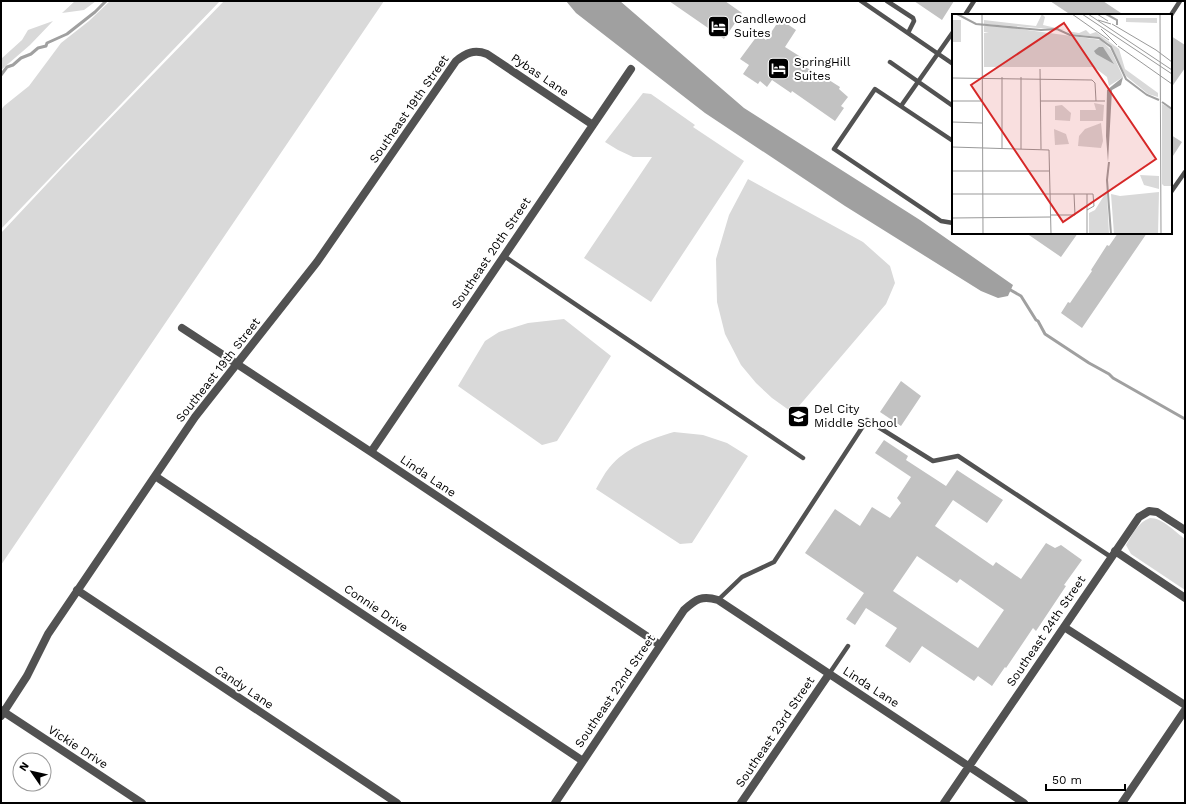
<svg xmlns="http://www.w3.org/2000/svg" width="1186" height="804" viewBox="0 0 1186 804" font-family="'Work Sans',sans-serif">
  <rect width="100%" height="100%" fill="#fff"/>
  <path fill="#d9d9d9" d="M 75,1 L 96,1 L 84,10 L 62,13 Z
    M 110,1 L 220,1 L 1,229 L 1,110 L 4,106 L 29,86 L 61,43 L 89,21 Z
    M 224,1 L 384,1 L 1,565 L 1,233 L 62,168 Z
    M 53,21 L 30,45 L 1,70 L 1,59 L 22,40 L 28,30 Z
    M 643,93 L 651,94 L 695,125 L 693,127 L 744,161 L 651,302 L 584,258 L 652,157 L 633,157 L 618,150 L 605,142 Z
    M 748,179 L 863,242 L 890,266 L 895,283 L 886,304 L 793,413 L 772,398 L 756,383 L 741,365 L 725,334 L 717,302 L 716,259 L 729,215 Z
    M 564,319 L 611,356 L 557,441 L 542,445 L 458,386 L 485,341 L 499,332 L 528,323 Z
    M 674,432 L 703,435 L 727,443 L 748,456 L 692,543 L 680,544 L 596,489 C 600,482 604,474 609,468 C 625,448 650,439 674,432 Z
    M 1150,518 C 1163,518 1175,532 1185,539 L 1185,590 L 1131,554 L 1126,545 C 1132,535 1138,522 1150,518 Z"/>
  <path fill="#a0a0a0" d="M 566,1 L 620,1 L 744,108 L 920,220 L 1013,285 L 1008,296 L 998,298 L 981,291 L 845,206 L 705,113 L 576,13 Z"/>
  <g fill="none" stroke-linecap="round" stroke-linejoin="round">
    <path stroke="#a0a0a0" stroke-width="3" d="M 1,75 L 7,67 L 13,65 L 21,58 L 31,54 L 38,48 L 46,46 L 47,43 L 67,34 L 95,12 L 106,1
      M 1007,288 L 1021,296 L 1036,320 L 1038,321 L 1045,334 L 1089,363 L 1109,374 L 1113,378 L 1185,419"/>
  </g>
  <path fill="#c2c2c2" fill-rule="evenodd" d="M 669,1 L 725,1 L 742,13 L 724,39 Z
    M 914,1 L 954,1 L 942,20 Z
    M 1050,1 L 1103,1 L 1124,15 L 1071,15 Z
    M 780,19 L 796,30 L 785,47 L 804,59 L 801,64 L 820,76 L 821,75 L 840,87 L 839,89 L 848,97 L 841,106 L 844,108 L 835,121 L 792,91 L 791,93 L 772,80 L 767,87 L 760,81 L 758,84 L 743,74 L 749,65 L 740,59 L 757,36 L 761,39 L 762,37 L 766,40 Z
    M 1171,36 L 1185,45 L 1185,68 L 1171,88 Z
    M 1171,135 L 1182,142 L 1171,159 Z
    M 1026,233 L 1078,233 L 1061,257 Z
    M 1118,233 L 1147,233 L 1082,328 L 1061,313 L 1068,302 L 1070,303 L 1092,271 L 1091,270 L 1100,256 L 1107,245 L 1109,246 Z
    M 901,381 L 921,396 L 901,426 L 880,412 Z
    M 884,440 L 908,456 L 906,460 L 946,486 L 957,470 L 1003,500 L 987,523 L 953,500 L 935,526 L 993,566 L 996,562 L 1021,579 L 1046,543 L 1055,548 L 1061,545 L 1082,560 L 1064,585 L 1066,586 L 1036,631 L 1033,628 L 1006,668 L 1005,667 L 992,686 L 978,676 L 974,681 L 922,646 L 910,663 L 885,646 L 897,628 L 866,608 L 855,625 L 846,619 L 864,593 L 805,553 L 835,509 L 860,526 L 872,507 L 890,518 L 901,503 L 897,498 L 911,477 L 875,453 ZM 917,556 L 957,583 L 960,579 L 1004,610 L 978,648 L 893,591 Z"/>
  <g fill="none" stroke-linecap="round" stroke-linejoin="round">
    <path stroke="#525252" stroke-width="4.5" d="M 861,1 L 953,64
      M 887,1 L 913,18 L 914,21 L 908,33
      M 965,15 L 974,1
      M 1171,15 L 1180,1
      M 890,62 L 953,106
      M 901,106 L 953,32
      M 953,141 L 875,89 L 834,149 L 941,221 L 953,223
      M 1171,192 L 1185,172
      M 504,256 L 803,458
      M 718,600 L 742,577 L 774,562 L 867,420 L 933,461 L 958,456 L 1111,557
      M 829,674 L 848,646"/>
    <path stroke="#525252" stroke-width="8" d="M 182,328 L 371,452 L 660,645
      M 371,452 L 631,69
      M 155,476 L 583,761
      M 1115,551 L 1185,598
      M 77,590 L 397,803
      M 1064,627 L 1185,705
      M 1,716 L 27,676 L 48,634 L 195,417 L 317,262 L 456,61 C 466,53 474,49 487,54 L 593,125
      M 555,803 L 684,610 C 696,599 702,595 718,600 L 1024,803
      M 741,803 L 829,674
      M 944,803 L 1139,517 L 1149,511 L 1157,512 L 1185,530
      M 1122,803 L 1185,710"/>
    <path stroke="#525252" stroke-width="8" d="M 1,710 L 142,803"/>
  </g>
  <defs>
    <symbol id="hotel-square" viewBox="-11 -11 22 22"><rect x="-9" y="-9" width="18" height="18" rx="4" fill="#000" stroke="#fff"/><path d="M-6-4.5h1.5V1H6V5H4.5V3h-9V5H-6ZM-4 0a1.8 1.8 0 1 1 3.6 0ZM.5 0V-2.5h3Q6-2.5 6 0Z" fill="#fff"/></symbol>
    <symbol id="school-square" viewBox="-11 -11 22 22"><rect x="-9" y="-9" width="18" height="18" rx="4" fill="#000" stroke="#fff"/><path d="M0-5L7-2L0 1L-7-2ZM-4 1L0 2.5L4 1V4Q0 6-4 4Z" fill="#fff"/></symbol>
  </defs>
  <g fill-rule="evenodd">
    <use href="#hotel-square" x="706" y="14" width="25" height="25"/>
    <use href="#hotel-square" x="766" y="56" width="25" height="25"/>
    <use href="#school-square" x="786" y="404" width="25" height="25"/>
  </g>
  <g text-anchor="middle" stroke-width="4" stroke-linejoin="round" paint-order="stroke">
    <g font-size="12" fill="#000" stroke="#fff" text-anchor="start">
      <text x="734" y="23">Candlewood<tspan x="734" dy="14">Suites</tspan></text>
      <text x="794" y="66">SpringHill<tspan x="794" dy="14">Suites</tspan></text>
      <text x="814" y="413">Del City<tspan x="814" dy="14">Middle School</tspan></text>
    </g>
    <g font-size="12" fill="#000" stroke="#fff">
      <text transform="translate(540 75) rotate(34)" y="4">Pybas Lane</text>
      <text transform="translate(409 109) rotate(-55)" y="4">Southeast 19th Street</text>
      <text transform="translate(491 253) rotate(-56)" y="4">Southeast 20th Street</text>
      <text transform="translate(218 370) rotate(-52)" y="4">Southeast 19th Street</text>
      <text transform="translate(428 476) rotate(34)" y="4">Linda Lane</text>
      <text transform="translate(376 608) rotate(34)" y="4">Connie Drive</text>
      <text transform="translate(1046 631) rotate(-56)" y="4">Southeast 24th Street</text>
      <text transform="translate(244 687) rotate(34)" y="4">Candy Lane</text>
      <text transform="translate(871 687) rotate(33)" y="4">Linda Lane</text>
      <text transform="translate(615 691) rotate(-56)" y="4">Southeast 22nd Street</text>
      <text transform="translate(775 732) rotate(-56)" y="4">Southeast 23rd Street</text>
      <text transform="translate(78 747) rotate(33)" y="4">Vickie Drive</text>
    </g>
  </g>
  <g transform="translate(952 14)">
    <rect width="220" height="220" fill="#fff"/>
    <path d="M 90,0 L 93,3 L 91,11 L 113,16 L 32,10 L 32,6 L 84,12 ZM 174,4 L 205,4 L 205,9 L 174,8 ZM 0,6 L 9,6 L 9,28 L 0,28 ZM 38,11 L 149,26 L 159,36 L 171,63 L 157,72 L 155,63 L 142,53 L 32,53 L 32,19 L 37,19 L 32,18 L 32,12 ZM 134,16 L 138,20 L 144,18 L 167,35 L 173,55 L 206,79 L 206,83 L 196,80 L 174,62 L 156,29 L 146,23 L 119,20 L 115,17 L 127,19 ZM 142,89 L 152,91 L 151,107 L 128,107 L 128,96 L 144,96 ZM 210,90 L 220,95 L 220,172 L 212,172 L 210,170 ZM 110,91 L 119,99 L 118,107 L 103,106 L 103,92 ZM 149,109 L 151,127 L 149,134 L 126,132 L 127,122 L 133,115 ZM 102,115 L 114,120 L 117,130 L 103,131 ZM 188,161 L 207,162 L 207,175 L 192,171 ZM 207,178 L 206,220 L 162,220 L 159,180 L 168,182 ZM 153,180 L 155,180 L 157,220 L 137,220 L 137,199 L 143,196 Z" fill="#d9d9d9"/>
    <path d="M 147,33 L 151,33 L 162,50 L 144,40 L 142,37 ZM 171,63 L 169,71 L 160,76 L 156,148 L 154,122 L 155,76 Z" fill="#a0a0a0"/>
    <path fill="none" stroke="#a0a0a0" stroke-width="2" d="M 5,0 L 24,10 L 89,16 L 105,15 L 118,21 L 147,24 L 159,33 L 174,65 L 195,81 L 207,86M 154,0 L 165,6 L 165,11M 210,88 L 220,95M 157,148 L 155,166 L 159,220"/>
    <path fill="none" stroke="#999" stroke-width="1" d="M 30,0 L 31,220M 120,0 L 157,26M 130,0 L 220,60M 136,0 L 220,56M 145,0 L 156,7M 208,0 L 209,220M 146,6 L 159,10M 160,10 L 204,36 L 220,48M 149,15 L 165,31M 166,32 L 220,70M 88,55 L 89,135M 50,63 L 50,135M 69,63 L 69,135M 0,64 L 140,66 L 143,69 L 144,87M 0,87 L 30,87M 88,87 L 153,87M 0,108 L 30,109M 0,133 L 97,136 L 99,220M 0,157 L 98,157M 0,180 L 141,180 L 142,192 L 135,196M 135,180 L 135,220M 99,201 L 123,201 L 122,180M 0,204 L 99,203"/>
    <path fill="#d62828" fill-opacity="0.15" stroke="#d62828" stroke-width="2" d="M 112,9 L 204,145 L 111,208 L 19,71 Z"/>
    <rect width="220" height="220" fill="none" stroke="#000" stroke-width="2"/>
  </g>
  <rect width="1186" height="804" fill="none" stroke="#000000" stroke-width="4"/>
  <g transform="translate(32 772) rotate(304)"><circle r="19" fill="#ffffff" stroke="#999999"/>
  <path d="M0-3L7 15L0 10L-7 15Z" fill="#000000"/>
  <text y="-6" font-size="11" font-weight="bold" text-anchor="middle" fill="#000000">N</text>
  </g>
  <path d="M1046 784v6h79v-6" fill="none" stroke="#000000" stroke-width="2"/>
  <text x="1052" y="784" font-size="12" fill="#000000" stroke="#ffffff" stroke-width="3" paint-order="stroke">50 m</text>
</svg>
